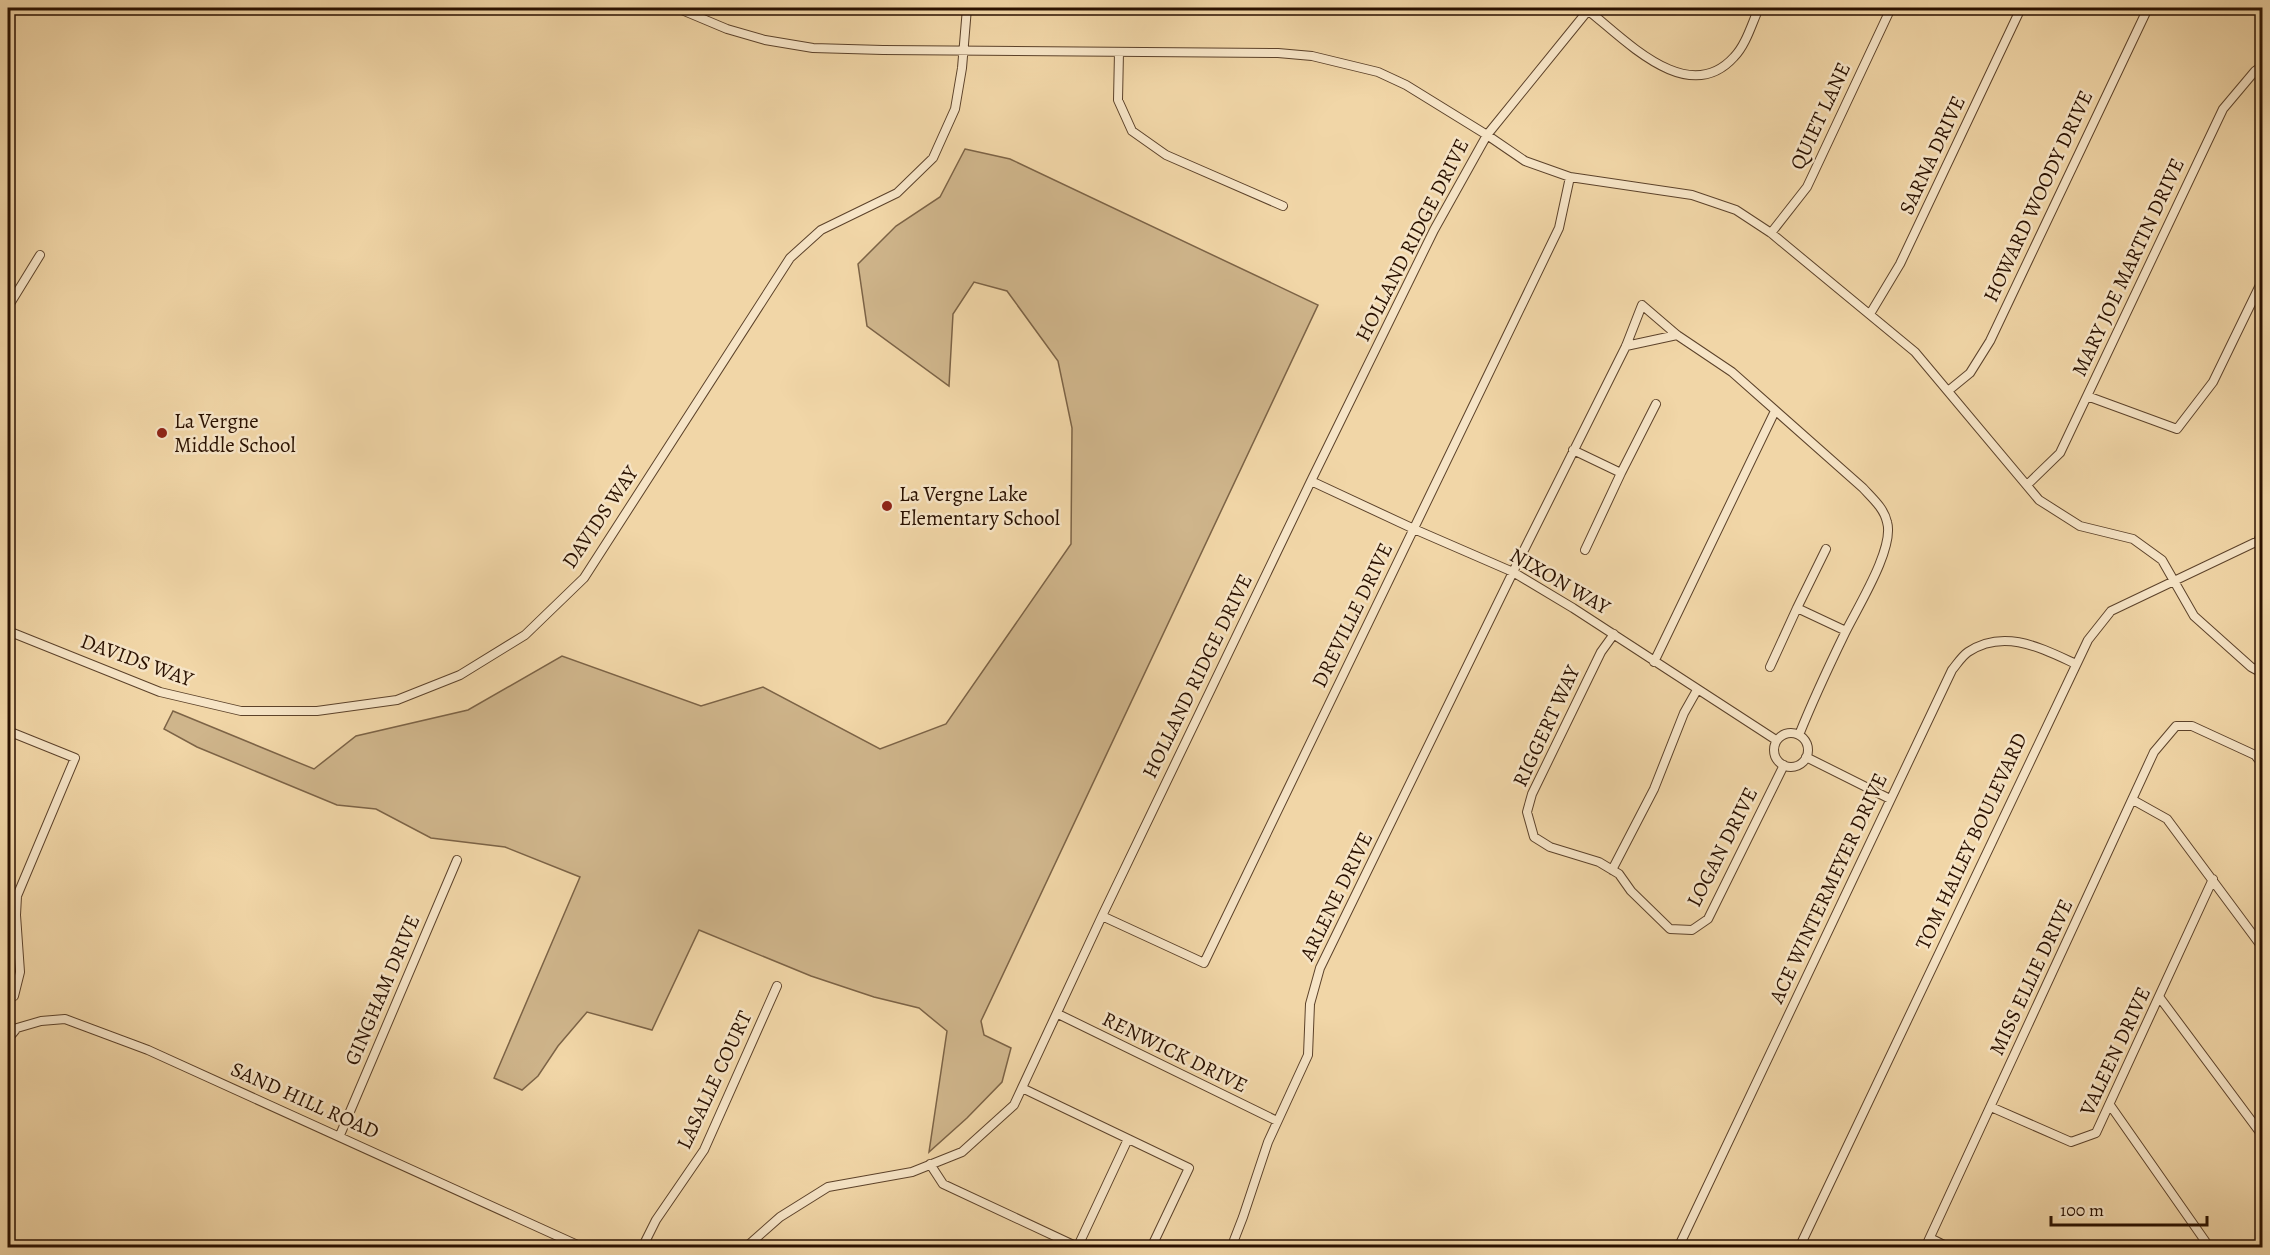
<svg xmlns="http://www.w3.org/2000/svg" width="2270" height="1255" viewBox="0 0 2270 1255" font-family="Alegreya,serif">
  <rect width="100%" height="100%" fill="#f1d6a7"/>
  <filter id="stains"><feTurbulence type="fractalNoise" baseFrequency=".00333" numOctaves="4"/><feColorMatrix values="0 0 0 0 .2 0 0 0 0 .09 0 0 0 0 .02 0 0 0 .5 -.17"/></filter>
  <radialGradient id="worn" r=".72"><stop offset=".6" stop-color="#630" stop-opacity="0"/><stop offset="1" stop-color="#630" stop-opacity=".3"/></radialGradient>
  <path fill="#cfb58b" stroke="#7c6346" stroke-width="1.5" d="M 965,149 L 1010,159 L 1318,305 L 981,1021 L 984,1035 L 1011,1048 L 1002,1082 L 967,1118 L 929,1152 L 947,1031 L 919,1008 L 874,997 L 811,976 L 699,930 L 652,1030 L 587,1012 L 558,1046 L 538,1076 L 522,1090 L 494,1078 L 580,877 L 505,847 L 431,838 L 376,809 L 337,805 L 197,747 L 164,729 L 173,711 L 314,769 L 356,736 L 468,710 L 562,656 L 701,706 L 763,687 L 880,749 L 946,724 L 1071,544 L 1072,428 L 1058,361 L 1007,291 L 974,282 L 953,314 L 949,386 L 867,326 L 858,264 L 896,226 L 940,197 Z"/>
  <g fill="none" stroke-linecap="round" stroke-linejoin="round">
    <defs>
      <path id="minor" d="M 677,8 L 727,29 L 765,40 L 813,48 L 883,50 L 1278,53 L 1312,56 L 1378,72 L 1406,85 L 1487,135 L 1525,161 L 1570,177 L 1692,195 L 1736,210 L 1771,233 L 1915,352 L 2039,500 L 2080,526 L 2133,539 L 2162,560 L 2194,616 L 2251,667 L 2262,673
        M 1585,8 C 1623,37 1687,109 1734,57 C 1746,45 1752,23 1759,8
        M 1119,52 L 1118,100 L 1132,131 L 1166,155 L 1283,206
        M 1771,233 L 1807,187 L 1891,8
        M 8,307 L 40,255
        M 1870,314 L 1900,264 L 2021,8
        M 1626,346 L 1677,335
        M 1948,391 L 1970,373 L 1990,341 L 2148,8
        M 2087,396 L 2177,429 L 2213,382 L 2262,281
        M 1573,450 L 1621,473 L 1656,404
        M 1311,481 L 1414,529 L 1513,572 L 1573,608 L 1776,740
        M 2027,485 L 2060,453 L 2223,109 L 2255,71 L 2262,66
        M 1585,550 L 1621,473
        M 1797,608 L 1826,549
        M 8,631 L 160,692 L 241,711 L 317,711 L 397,700 L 460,675 L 525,635 L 584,578 L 790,258 L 821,230 L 897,193 L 933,158 L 955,109 L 962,68 L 967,8
        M 1614,634 L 1601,652 L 1532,794 L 1527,812 L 1534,837 L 1550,847 L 1599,862 L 1619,874 L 1631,891 L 1670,929 L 1692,930 L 1708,919 L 1784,765
        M 1654,662 L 1775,411
        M 1770,667 L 1797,608 L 1846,631
        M 8,731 L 75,758 L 17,896 L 16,915 L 20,972 L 14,996
        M1774 750a17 17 0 1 1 34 0a17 17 0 1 1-34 0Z
        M 1806,757 L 1890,799
        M 2133,800 L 2167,819 L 2262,947
        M 1612,870 L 1654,789 L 1684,713 L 1697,690
        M 1102,916 L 1204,963 L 1559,228 L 1570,177
        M 2160,998 L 2262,1135
        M 1058,1014 L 1277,1121
        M 8,1039 L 17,1028 L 41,1021 L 65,1019 L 148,1050 L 584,1248
        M 1022,1088 L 1189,1168 L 1151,1248
        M 2110,1105 L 2210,1248
        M 1991,1107 L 2071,1142 L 2096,1133 L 2213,879
        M 340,1135 L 457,860
        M 930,1164 L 943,1184 L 1080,1248
        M 1930,1238 L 1950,1248
        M 1078,1246 L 1128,1139
        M 642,1248 L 656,1220 L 704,1150 L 777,986
        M 745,1248 L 780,1217 L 828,1187 L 912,1172 L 962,1152 L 1014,1105 L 1102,916 L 1311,481 L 1434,230 L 1487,135 L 1590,8
        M 1231,1248 L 1243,1217 L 1268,1142 L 1308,1055 L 1310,1004 L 1320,968 L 1513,572 L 1626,346 L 1642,305 L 1677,335 L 1732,372 L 1863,488 C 1872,498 1884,508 1887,522 C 1895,548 1857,608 1845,633 C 1829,666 1813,700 1799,735
        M 1678,1248 L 1952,670 C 1957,664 1962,656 1968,652 C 2004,628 2041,648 2076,664
        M 1799,1248 L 2088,640 L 2111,611 L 2258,541 L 2262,532
        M 1925,1248 L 2154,752 L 2176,726 L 2192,726 L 2255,755 L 2262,764"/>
    </defs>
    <use href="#minor" stroke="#5c422a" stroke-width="10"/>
    <use href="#minor" stroke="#f6e4c6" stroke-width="8"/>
  </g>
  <g fill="#8f2418" stroke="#f6e4c6" stroke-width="2">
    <circle cx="162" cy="433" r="6"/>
    <circle cx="887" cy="506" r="6"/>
  </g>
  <g text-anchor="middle" stroke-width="5" stroke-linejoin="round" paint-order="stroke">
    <g font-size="21" fill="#2a1100" stroke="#f6e4c6">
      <text transform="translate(1820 116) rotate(-65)" y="7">QUIET LANE</text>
      <text transform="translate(1932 155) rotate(-65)" y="7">SARNA DRIVE</text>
      <text transform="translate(2038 196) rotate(-65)" y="7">HOWARD WOODY DRIVE</text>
      <text transform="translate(1412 240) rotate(-63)" y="7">HOLLAND RIDGE DRIVE</text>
      <text transform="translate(2128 267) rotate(-65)" y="7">MARY JOE MARTIN DRIVE</text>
      <text transform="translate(600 517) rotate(-56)" y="7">DAVIDS WAY</text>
      <text transform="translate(1560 581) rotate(30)" y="7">NIXON WAY</text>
      <text transform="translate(1352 615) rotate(-64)" y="7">DREVILLE DRIVE</text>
      <text transform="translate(137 660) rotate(20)" y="7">DAVIDS WAY</text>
      <text transform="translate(1197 676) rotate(-64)" y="7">HOLLAND RIDGE DRIVE</text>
      <text transform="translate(1546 726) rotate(-65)" y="7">RIGGERT WAY</text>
      <text transform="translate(1971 841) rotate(-65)" y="7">TOM HAILEY BOULEVARD</text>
      <text transform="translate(1722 847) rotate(-63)" y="7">LOGAN DRIVE</text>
      <text transform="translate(1828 888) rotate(-65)" y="7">ACE WINTERMEYER DRIVE</text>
      <text transform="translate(1336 896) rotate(-64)" y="7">ARLENE DRIVE</text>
      <text transform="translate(2031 977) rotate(-65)" y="7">MISS ELLIE DRIVE</text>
      <text transform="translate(382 990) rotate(-67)" y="7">GINGHAM DRIVE</text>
      <text transform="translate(2115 1051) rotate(-65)" y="7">VALEEN DRIVE</text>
      <text transform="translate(1175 1052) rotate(26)" y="7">RENWICK DRIVE</text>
      <text transform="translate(714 1080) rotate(-65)" y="7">LASALLE COURT</text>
      <text transform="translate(305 1100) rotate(24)" y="7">SAND HILL ROAD</text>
    </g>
    <g font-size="21" fill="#2a1100" stroke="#f6e4c6" text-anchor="start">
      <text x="174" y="428">La Vergne<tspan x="174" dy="24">Middle School</tspan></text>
      <text x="899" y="501">La Vergne Lake<tspan x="899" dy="24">Elementary School</tspan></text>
    </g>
  </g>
  <rect width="2270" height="1255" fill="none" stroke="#f1d6a7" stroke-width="30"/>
  <rect x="9" y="9" width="2252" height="1237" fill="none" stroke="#2a1100" stroke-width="3"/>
  <rect x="15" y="15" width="2240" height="1225" fill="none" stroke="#2a1100" stroke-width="1.5"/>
  <path d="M2051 1216v9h156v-9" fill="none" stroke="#2a1100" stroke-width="3"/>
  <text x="2060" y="1216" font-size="18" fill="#2a1100" stroke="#f6e4c6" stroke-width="4.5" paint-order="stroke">100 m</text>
  <rect width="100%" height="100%" filter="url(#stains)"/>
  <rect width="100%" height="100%" fill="url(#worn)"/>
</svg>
